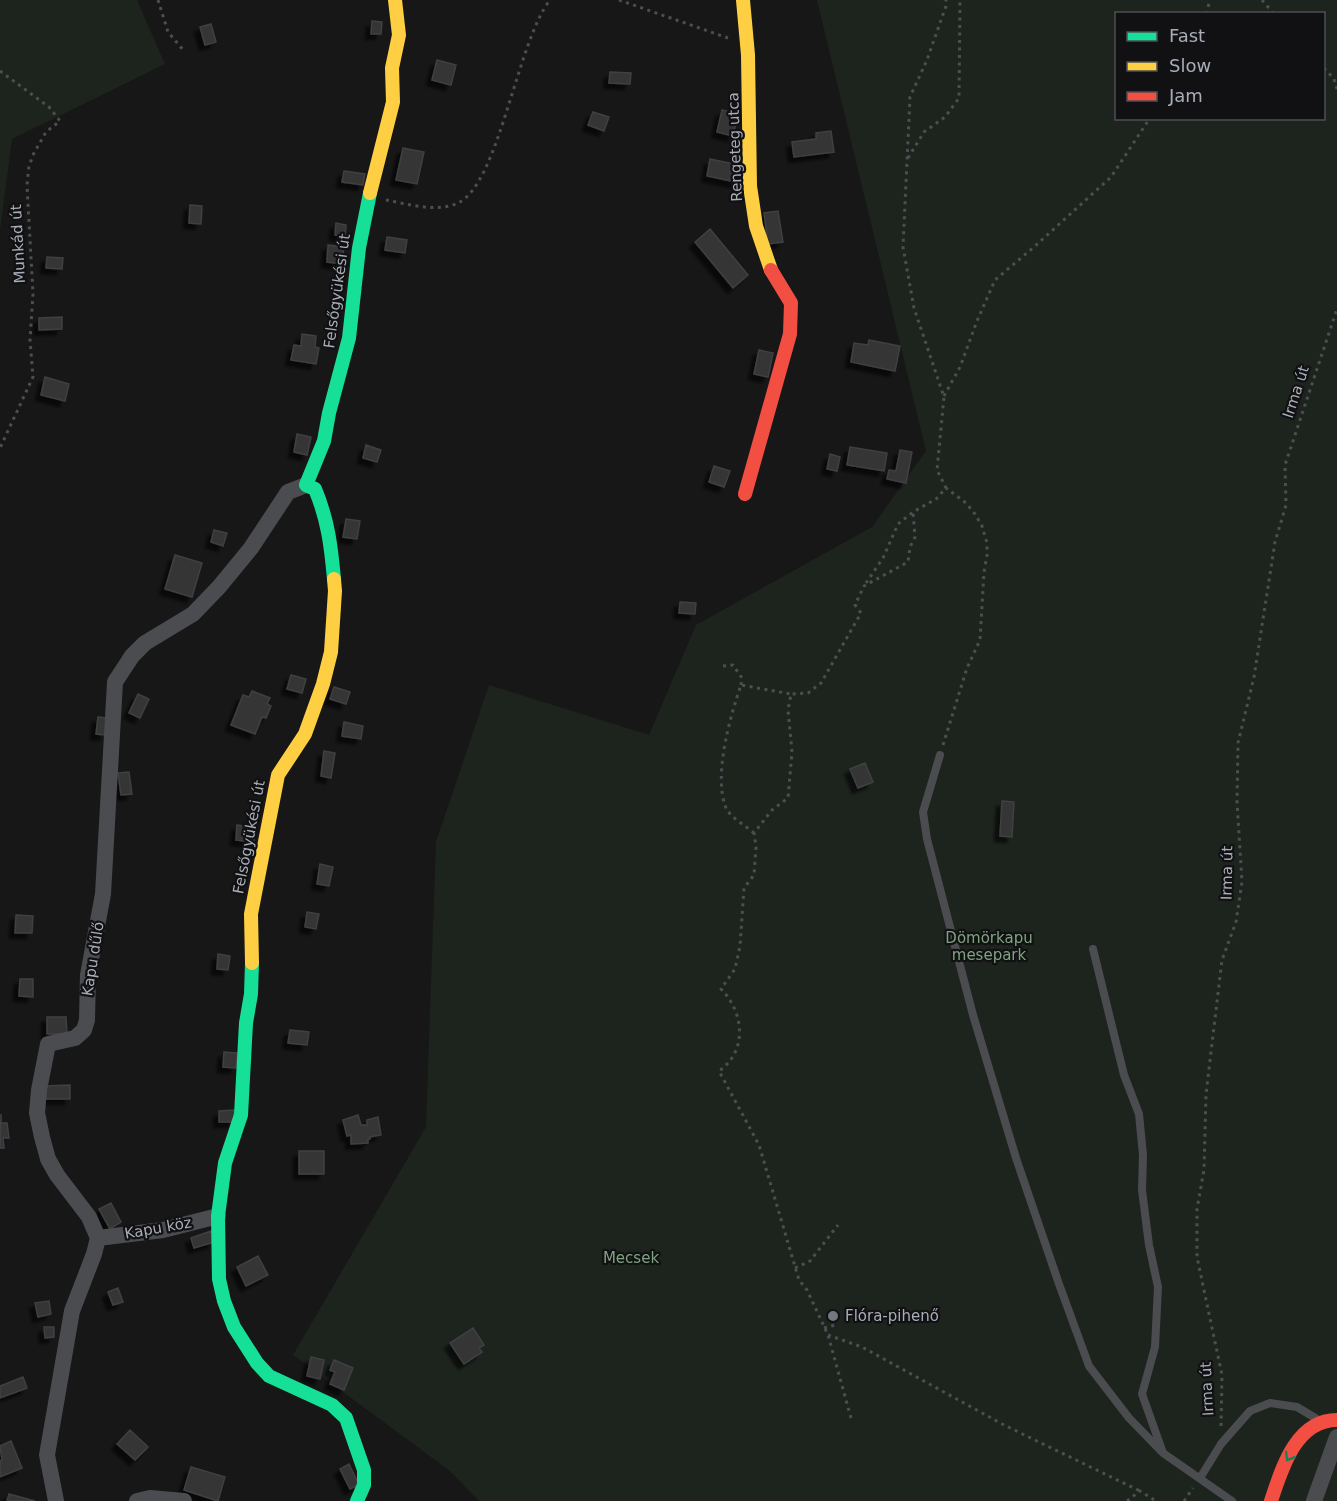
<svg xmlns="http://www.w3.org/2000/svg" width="1337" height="1501" viewBox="0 0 1337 1501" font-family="'DejaVu Sans',sans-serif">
  <defs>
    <filter id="shadow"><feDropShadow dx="-5.5" dy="5.5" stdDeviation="1.5" flood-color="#0009"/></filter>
  </defs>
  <rect width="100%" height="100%" fill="#171717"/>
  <path fill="#1d241e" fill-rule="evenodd" d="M 0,0 L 137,0 L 165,64 L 12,139 L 0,230 Z
    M 817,0 L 1337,0 L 1337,1501 L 479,1501 L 450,1471 L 293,1355 L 426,1127 L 436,842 L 489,685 L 649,735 L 696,625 L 872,527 L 926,451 ZM 1116,14 L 1324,14 L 1324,118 L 1116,118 Z"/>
  <path fill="#353536" stroke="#3f4043" stroke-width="1.5" filter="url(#shadow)" d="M 372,21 L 382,22 L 381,34 L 371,34 Z
    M 211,24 L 216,42 L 205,45 L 200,27 Z
    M 437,60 L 456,65 L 451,85 L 432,80 Z
    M 610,72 L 631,73 L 630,84 L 609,83 Z
    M 722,110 L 738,114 L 733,136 L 717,132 Z
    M 593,112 L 609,117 L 604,131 L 588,125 Z
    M 831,131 L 834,152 L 794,157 L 792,142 L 816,139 L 816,133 Z
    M 403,148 L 424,152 L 417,184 L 396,180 Z
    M 710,159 L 739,165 L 736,182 L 707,176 Z
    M 344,171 L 365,174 L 363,185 L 342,182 Z
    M 190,205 L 202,206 L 201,224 L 189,223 Z
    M 778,211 L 783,242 L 768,244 L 764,213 Z
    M 336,223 L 346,225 L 345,237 L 335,235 Z
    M 710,229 L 748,275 L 733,288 L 695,242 Z
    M 387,237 L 407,240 L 405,253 L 385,250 Z
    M 328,245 L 344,247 L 342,264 L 327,262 Z
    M 47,257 L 63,258 L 62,269 L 46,268 Z
    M 62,317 L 62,329 L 39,330 L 39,318 Z
    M 302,334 L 316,336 L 315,347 L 319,348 L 316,364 L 291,360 L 294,345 L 301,346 Z
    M 869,340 L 900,346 L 895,371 L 851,362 L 854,343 L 868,345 Z
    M 759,350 L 773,353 L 768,377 L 754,374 Z
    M 45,377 L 69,384 L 65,401 L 41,395 Z
    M 297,434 L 311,437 L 307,455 L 294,452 Z
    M 366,445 L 381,450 L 377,462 L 363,458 Z
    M 850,447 L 887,453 L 884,471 L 847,465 Z
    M 900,450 L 912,452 L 906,483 L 887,479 L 889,470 L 896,471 Z
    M 830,454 L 840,457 L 837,471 L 827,469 Z
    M 714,466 L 730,471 L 724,487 L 709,482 Z
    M 346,519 L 360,521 L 357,539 L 343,537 Z
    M 214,530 L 227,533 L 223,546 L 211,542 Z
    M 175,555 L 202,563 L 192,597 L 165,589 Z
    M 680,602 L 696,603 L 695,614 L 679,613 Z
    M 291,675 L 306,679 L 302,693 L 287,689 Z
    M 334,687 L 350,692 L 346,704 L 330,699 Z
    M 252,691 L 270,698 L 267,704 L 271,706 L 266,718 L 262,717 L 255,734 L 231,725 L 243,695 L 249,697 Z
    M 138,694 L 149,699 L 140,718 L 129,713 Z
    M 98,717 L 107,718 L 105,735 L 96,734 Z
    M 344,722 L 363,726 L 361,739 L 342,736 Z
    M 324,751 L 335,753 L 331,778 L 321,776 Z
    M 865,763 L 873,782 L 858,788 L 850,769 Z
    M 129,772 L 132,794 L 121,795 L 118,773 Z
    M 1002,801 L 1014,802 L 1012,837 L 1000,836 Z
    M 237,825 L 255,828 L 254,842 L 236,840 Z
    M 320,864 L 333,867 L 329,886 L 317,884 Z
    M 307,912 L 319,914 L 316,929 L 305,927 Z
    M 16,915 L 33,916 L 32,933 L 15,933 Z
    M 218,954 L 230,956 L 228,970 L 217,969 Z
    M 20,979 L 33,979 L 33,997 L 19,996 Z
    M 47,1017 L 66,1017 L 67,1034 L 47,1034 Z
    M 290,1030 L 309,1032 L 307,1045 L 288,1043 Z
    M 224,1052 L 237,1053 L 236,1068 L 223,1067 Z
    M 70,1085 L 70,1099 L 46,1099 L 45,1086 Z
    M 234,1110 L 234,1122 L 219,1122 L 219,1111 Z
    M 1,1114 L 1,1123 L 7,1123 L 9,1138 L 3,1138 L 4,1148 L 0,1148 Z
    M 358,1115 L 361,1125 L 367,1125 L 367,1120 L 378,1117 L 381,1135 L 370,1137 L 370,1139 L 368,1139 L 368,1143 L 351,1144 L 351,1135 L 347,1136 L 343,1120 Z
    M 299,1151 L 324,1151 L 324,1174 L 299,1174 Z
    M 111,1203 L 121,1222 L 110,1229 L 99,1209 Z
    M 211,1231 L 214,1242 L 194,1248 L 191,1238 Z
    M 258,1256 L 268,1275 L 246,1286 L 237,1267 Z
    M 118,1288 L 123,1302 L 113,1305 L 108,1292 Z
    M 49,1301 L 51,1314 L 38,1317 L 35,1303 Z
    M 44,1327 L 54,1327 L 54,1337 L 45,1338 Z
    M 473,1328 L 484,1345 L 479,1348 L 482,1352 L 464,1364 L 450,1343 Z
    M 311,1357 L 324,1360 L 320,1379 L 307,1376 Z
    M 334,1360 L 353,1368 L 344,1390 L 330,1384 L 335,1372 L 330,1370 Z
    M 23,1377 L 27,1388 L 0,1398 L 0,1386 Z
    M 130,1430 L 148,1447 L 135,1460 L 117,1444 Z
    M 11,1441 L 22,1468 L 0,1477 L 0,1461 L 2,1460 L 0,1446 Z
    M 349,1464 L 359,1485 L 350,1489 L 340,1469 Z
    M 191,1467 L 225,1477 L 218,1501 L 184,1490 Z
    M 9,1494 L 35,1501 L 7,1501 Z"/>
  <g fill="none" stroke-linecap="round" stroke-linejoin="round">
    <path stroke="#4d4e52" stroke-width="3" stroke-dasharray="3 4.5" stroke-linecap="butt" d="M 158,0 L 168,32 L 184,51
      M 619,0 L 728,38
      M 1262,0 L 1274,14
      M 1206,14 L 1210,0
      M 1324,68 L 1334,79 L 1337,89
      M 0,71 L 49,107 L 60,121 L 46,132 L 34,153 L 29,166 L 27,185 L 33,294 L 30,340 L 33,377 L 0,448
      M 908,158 L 924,132 L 945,117 L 959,98 L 960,0
      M 386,200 C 408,204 436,213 458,203 C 499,184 517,42 550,0
      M 944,396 L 960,367 L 977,321 L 995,280 L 1034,247 L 1111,177 L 1150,118
      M 866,583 L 883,558 L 898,524 L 913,512 L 936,499 L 946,488 L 937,470 L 944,397 L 914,308 L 903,247 L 910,97 L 927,60 L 946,6 L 946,0
      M 723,666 L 733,665 L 742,678 L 741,685
      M 943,745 L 967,668 L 980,640 L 984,572 L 987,555 L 987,543 L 982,526 L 975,514 L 966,503 L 946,488
      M 754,833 C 746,826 730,817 726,808 C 713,776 730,717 741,685 L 791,694
      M 795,1268 L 810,1261 L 838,1225
      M 824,1328 L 835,1325 L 834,1320
      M 828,1335 L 862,1347 L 1004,1425 L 1140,1491
      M 851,1418 L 828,1335 L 807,1290 L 799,1280 L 759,1145 L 719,1071 C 748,1051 744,1012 721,989 L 735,969 L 740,946 L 744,888 L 754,875 L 756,847 L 754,833 L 772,810 L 788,798 L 792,752 L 788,710 L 791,694 L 808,693 L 821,683 L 861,613 L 855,605 L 864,586 L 908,562 L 910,547 L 915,537 L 913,512
      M 1221,1426 L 1222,1375 L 1197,1257 L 1197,1209 L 1204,1170 L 1206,1094 L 1222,960 L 1236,922 L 1242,882 L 1237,802 L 1238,743 L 1254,677 L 1275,542 L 1286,505 L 1285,465 L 1337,309
      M 1127,1501 L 1140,1491 L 1156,1501
      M 1184,1501 L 1193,1488"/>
    <path stroke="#4b4c50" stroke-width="8" d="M 940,755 L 923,812 L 927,839 L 973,1015 L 1016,1158 L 1059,1284 L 1089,1366 L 1129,1418 L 1163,1453 L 1232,1501
      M 1093,949 L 1124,1075 L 1139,1114 L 1143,1155 L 1142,1190 L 1149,1245 L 1158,1287 L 1155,1347 L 1142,1394 L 1162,1450
      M 1200,1478 L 1221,1444 L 1250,1411 L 1270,1403 L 1297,1407 L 1317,1419"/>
    <path stroke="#4b4c50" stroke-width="16" d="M 98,1238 L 163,1230 L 218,1216
      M 56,1501 L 47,1455 L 72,1311 L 94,1254 L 98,1238 L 89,1217 L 57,1175 L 48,1159 L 42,1137 L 37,1113 L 39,1090 L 48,1044 L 75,1038 L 84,1030 L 87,1020 L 88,975 L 103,894 L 115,682 L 132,656 L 145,643 L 193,614 L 219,587 L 251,548 L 288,492 L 306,485
      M 137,1501 L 150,1498 L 184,1501
      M 1314,1501 L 1337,1437"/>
    <path stroke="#16e098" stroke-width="14" d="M 334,579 C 331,546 328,520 315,489 L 306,485 L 324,441 L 329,413 L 349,338 L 359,248 L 370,193
      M 252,963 L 251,994 L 246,1023 L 241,1115 L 225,1163 L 218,1216 L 219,1279 L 224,1301 L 234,1327 L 257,1363 L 269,1376 L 332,1405 L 346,1418 L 364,1470 L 364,1485 L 357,1501"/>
    <path stroke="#ffcf43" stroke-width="14" d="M 743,0 L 748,55 L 750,186 L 756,226 L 771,270
      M 370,193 L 393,102 L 392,68 L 399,35 L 395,0
      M 252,963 L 251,914 L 278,775 L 305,734 L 323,684 L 331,652 L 335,591 L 334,579"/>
    <path stroke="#f24e42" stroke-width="14" d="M 745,494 L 790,334 L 791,303 L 771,270
      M 1271,1501 C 1282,1468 1296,1420 1337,1420"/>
  </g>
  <defs><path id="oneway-chevron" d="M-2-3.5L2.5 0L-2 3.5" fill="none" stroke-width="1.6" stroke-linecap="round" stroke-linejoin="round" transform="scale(1.5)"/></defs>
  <use stroke="#14835c" href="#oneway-chevron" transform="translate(1289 1457) rotate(121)"/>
  <circle fill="#757880" stroke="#111113" stroke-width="2" cx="833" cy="1316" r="6"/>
  <g text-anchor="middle" stroke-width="4.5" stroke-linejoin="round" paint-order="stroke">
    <g font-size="15" fill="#a8adb8" stroke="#111113">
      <text transform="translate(735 147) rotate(-92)" y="5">Rengeteg utca</text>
      <text transform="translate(18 244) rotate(-93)" y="5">Munkád út</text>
      <text transform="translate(337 291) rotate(-82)" y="5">Felsőgyükési út</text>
      <text transform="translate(1296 392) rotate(-72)" y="5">Irma út</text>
      <text transform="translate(249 837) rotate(-79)" y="5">Felsőgyükési út</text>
      <text transform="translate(1227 873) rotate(-89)" y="5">Irma út</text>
      <text transform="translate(93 959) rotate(-81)" y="5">Kapu dűlő</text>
      <text transform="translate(158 1228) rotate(-10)" y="5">Kapu köz</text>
      <text transform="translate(1207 1389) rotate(-93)" y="5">Irma út</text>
    </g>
    <g font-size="15" fill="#7fa381" stroke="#111113">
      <text x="989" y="943">Dömörkapu<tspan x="989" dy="17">mesepark</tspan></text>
      <text x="631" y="1263">Mecsek</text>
    </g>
    <g font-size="15" fill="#a8adb8" stroke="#111113" text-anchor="start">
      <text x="845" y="1321">Flóra-pihenő</text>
    </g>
  </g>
  <rect x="1115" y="12" width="210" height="108" fill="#111113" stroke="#4d4f55" stroke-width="1.5"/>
  <rect x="1127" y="32" width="30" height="9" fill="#16e098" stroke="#4d4f55" stroke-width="1.5"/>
  <text x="1169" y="42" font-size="18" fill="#a8adb8">Fast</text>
  <rect x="1127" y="62" width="30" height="9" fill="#ffcf43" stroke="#4d4f55" stroke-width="1.5"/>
  <text x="1169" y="72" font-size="18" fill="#a8adb8">Slow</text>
  <rect x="1127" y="92" width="30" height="9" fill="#f24e42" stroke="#4d4f55" stroke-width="1.5"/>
  <text x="1169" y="102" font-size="18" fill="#a8adb8">Jam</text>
</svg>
